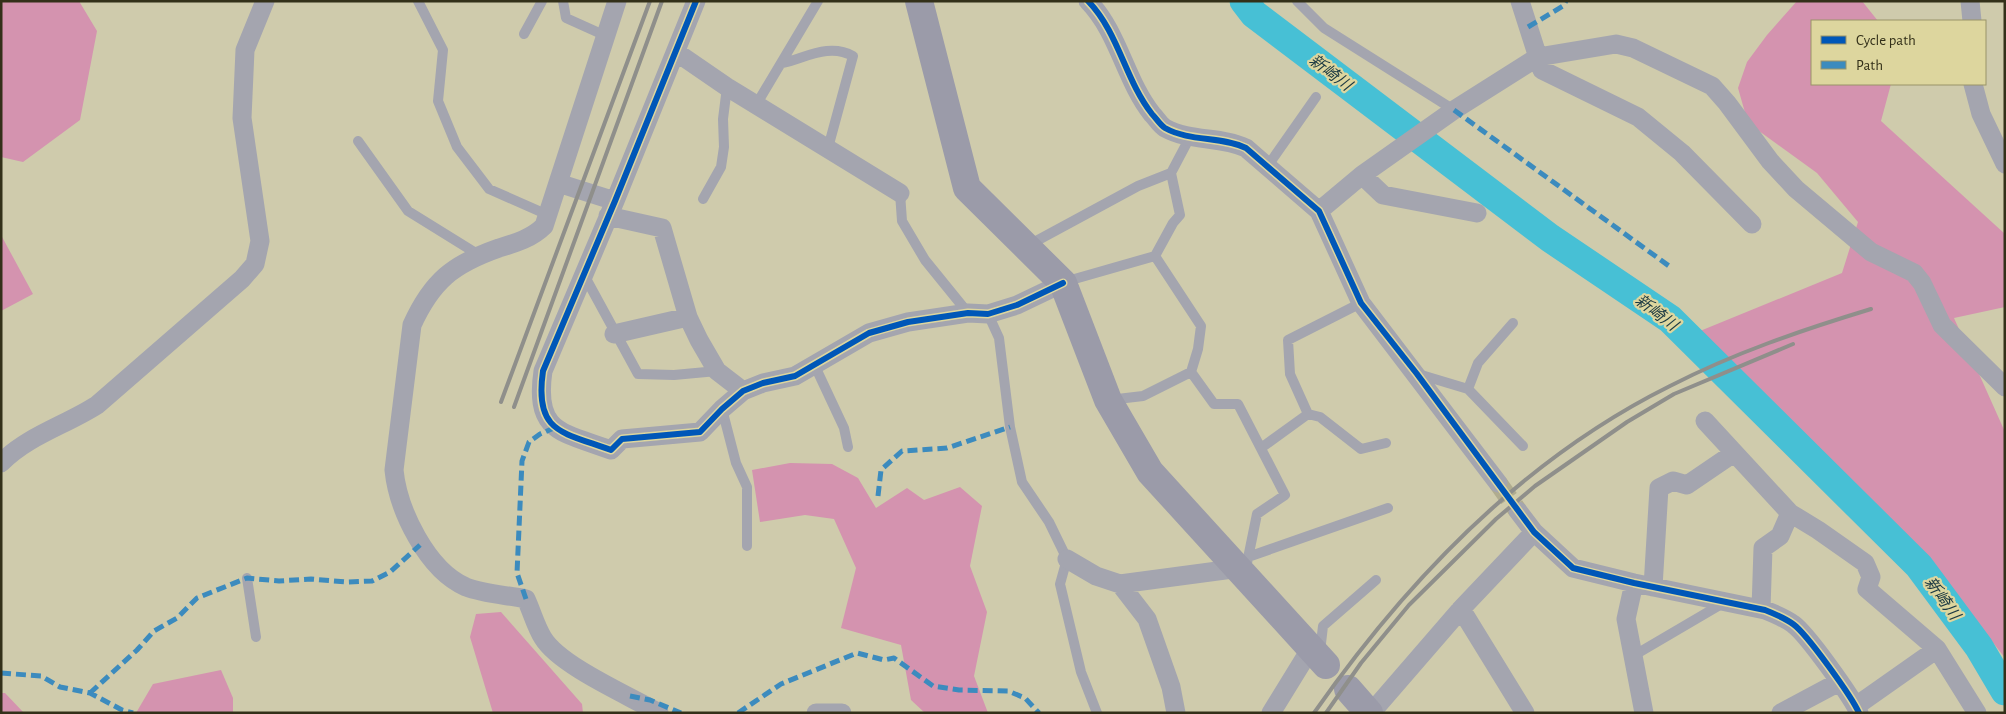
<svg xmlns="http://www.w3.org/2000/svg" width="2006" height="714" viewBox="0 0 2006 714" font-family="'Alegreya Sans','Noto Sans JP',sans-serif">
  <rect width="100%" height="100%" fill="#cfcbac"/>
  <path fill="#d493af" d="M 1,1 L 79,1 L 97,31 L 80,120 L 23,162 L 1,157 Z
    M 1797,1 L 1862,1 L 1878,21 L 1812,21 L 1812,84 L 1891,84 L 1881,121 L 2005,234 L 2005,307 L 1954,318 L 2005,432 L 2005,658 L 1935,568 L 1700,331 L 1842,273 L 1858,222 L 1817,173 L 1748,123 L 1738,88 L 1747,62 L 1767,35 Z
    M 1,235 L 33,294 L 1,311 Z
    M 790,463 L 832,464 L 858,478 L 876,508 L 907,488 L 924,500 L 960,487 L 982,506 L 970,566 L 987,612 L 974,676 L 988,713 L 925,713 L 911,700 L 901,645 L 841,628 L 856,568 L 834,519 L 805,515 L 760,522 L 752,470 Z
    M 501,612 L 582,704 L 583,713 L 493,713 L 470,637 L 476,614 Z
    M 221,670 L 233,698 L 233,713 L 136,713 L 153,684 Z
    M 1,693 L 5,693 L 24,713 L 1,713 Z"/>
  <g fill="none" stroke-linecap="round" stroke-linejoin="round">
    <path stroke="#47c0d5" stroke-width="29" d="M 1244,1 L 1254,14 L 1550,238 L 1670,319 L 1919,566 L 1979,647 L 2005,691"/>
    <path stroke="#b0ac8f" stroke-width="19" stroke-dasharray="19 9" stroke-linecap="butt" d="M 1498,483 L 1518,511"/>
    <path stroke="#a4a5af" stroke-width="10" d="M 418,1 L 443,50 L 438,101 L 457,147 L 489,189 L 548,215
      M 563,1 L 566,18 L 606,36
      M 1297,1 L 1324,28 L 1454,110
      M 524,34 L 542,1
      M 783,63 C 807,57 830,43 853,56 L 828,148
      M 756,105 L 818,1
      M 358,141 L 408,211 L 479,255
      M 1267,167 L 1316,97
      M 900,193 L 902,221 L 925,260 L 968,313
      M 703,199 L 721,167 L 724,147 L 723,119 L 727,87
      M 1027,246 L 1138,186 L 1171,173
      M 584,275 L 638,374 L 674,375 L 717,371
      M 1064,282 L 1155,256 L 1173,223 L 1180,215 L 1171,173 L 1190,137
      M 988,314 L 999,338 L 1010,427 L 1022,482 L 1049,522 L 1067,559 L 1060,584 L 1081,672 L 1097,713
      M 814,364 L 844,428 L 848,447
      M 1191,372 L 1214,404 L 1238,404 L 1285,495 L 1257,514 L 1247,563 L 1240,568
      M 1418,374 L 1468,389 L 1523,446
      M 1468,389 L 1478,363 L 1513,323
      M 1109,400 L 1143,396 L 1191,372 L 1198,349 L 1201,326 L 1155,256
      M 722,409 L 736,463 L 747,487 L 747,546
      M 1308,414 L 1320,417 L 1361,449 L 1386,443
      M 1261,448 L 1308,414 L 1290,374 L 1288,340 L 1361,303
      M 1248,557 L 1388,508
      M 247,578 L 256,637
      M 1320,652 L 1323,626 L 1376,580
      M 1633,656 L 1725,602"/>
    <path stroke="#a4a5af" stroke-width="19" d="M 617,1 L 544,226 C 532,238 516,243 499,248 C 453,264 432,281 412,325 L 394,470 C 398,510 427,570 466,587 C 484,594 507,595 526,599 C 532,612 536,627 543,638 C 560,666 630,696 659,713
      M 696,1 L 615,201 L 543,371 C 534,433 562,432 611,450 L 622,439 L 700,432 L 722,409 L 743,391 L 763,383 L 795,376 L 869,333 L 908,322 L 968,313 L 988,314 L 1017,305 L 1063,283
      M 1088,1 C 1119,33 1125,80 1152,114 C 1156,118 1160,125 1165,128 C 1190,142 1221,136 1246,148 L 1319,211 L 1361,303 L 1498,483
      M 1520,1 L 1542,70 L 1638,117 L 1682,153 L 1752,224
      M 1970,1 L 1972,21
      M 676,52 L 727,87 L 900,193
      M 1973,84 L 1981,114 L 2005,164
      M 1362,175 L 1383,195 L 1477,213
      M 558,183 L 615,201
      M 1319,211 L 1362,175 L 1454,110 L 1538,57 L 1616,44 L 1633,48 L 1712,86 L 1727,103 L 1770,161 L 1796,189 L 1871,252 L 1914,273 L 1922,283 L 1942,325 L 2005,387
      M 608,216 L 662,228 L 688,317 L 699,340 L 717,371 L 743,391
      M 614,334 L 688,317
      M 1705,421 L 1790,513 L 1818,530 L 1865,563 L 1871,577 L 1867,589 L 1937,649 L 1977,713
      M 1,463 C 27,436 66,425 97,405 L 242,279 L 255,264 L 260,241 L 242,118 L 245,50 L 265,1
      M 1518,511 L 1534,532 L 1573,568 L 1634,583 L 1765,610 C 1775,614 1785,618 1793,624 C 1807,634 1852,697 1859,713
      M 1067,559 L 1096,576 L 1120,584 L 1240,568
      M 1634,583 L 1626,619 L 1644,713
      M 1120,584 L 1147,619 L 1171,687 L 1176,713
      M 1653,587 L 1659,488 L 1673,481 L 1687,485 L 1734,453
      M 1461,609 L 1525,713
      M 1761,609 L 1763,548 L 1780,536 L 1790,513
      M 1856,706 L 1937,649
      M 816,713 L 842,713
      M 1271,713 L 1311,648
      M 1371,713 L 1461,609 L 1534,532
      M 1781,713 L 1839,682"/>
    <path stroke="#9b9ba9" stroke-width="28" d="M 919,1 L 967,188 L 1063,283 L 1108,400 L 1150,472 L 1326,665
      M 1348,689 L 1369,713"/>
    <path stroke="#8f8f8b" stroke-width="4" d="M 501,402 L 650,1
      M 514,407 L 662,1
      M 1314,713 C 1407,580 1523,459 1670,386 C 1734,353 1802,330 1871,309
      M 1326,713 L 1361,663 L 1409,605 L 1496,519 L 1535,486 L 1627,422 L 1674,394 L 1793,344"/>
    <path stroke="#3c8bbe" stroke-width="5" stroke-dasharray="10 5" stroke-linecap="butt" d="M 1528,27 L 1563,6 L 1566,1
      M 1454,110 L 1669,266
      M 878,496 L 881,470 L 902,451 L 947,448 L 1010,427
      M 526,599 L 517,573 L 522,461 L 529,442 L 540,434 L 554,428
      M 1,673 L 41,676 L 60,687 L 90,693 L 122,710 L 133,713
      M 90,693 L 137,650 L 154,631 L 177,618 L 197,598 L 247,578 L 279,581 L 311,579 L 347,582 L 372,581 L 390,572 L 420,545
      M 630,696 L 650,700 L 681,713
      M 738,713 L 781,684 L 857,653 L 884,660 L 894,658 L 933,686 L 959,690 L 1008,691 L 1025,698 L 1039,713"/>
    <defs>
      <path id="cycleway" d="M 696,1 L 615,201 L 543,371 C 534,433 562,432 611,450 L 622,439 L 700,432 L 722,409 L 743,391 L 763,383 L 795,376 L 869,333 L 908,322 L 968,313 L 988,314 L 1017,305 L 1063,283
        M 1088,1 C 1119,33 1125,80 1152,114 C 1156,118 1160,125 1165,128 C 1190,142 1221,136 1246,148 L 1319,211 L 1361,303 L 1417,374 L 1534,532 L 1573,568 L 1634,583 L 1765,610 C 1775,614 1785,618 1793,624 C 1807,634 1852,697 1859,713"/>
    </defs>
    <use href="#cycleway" stroke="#ddd69e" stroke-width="9"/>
    <use href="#cycleway" stroke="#0057b8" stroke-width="6"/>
  </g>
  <g text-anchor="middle" stroke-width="4.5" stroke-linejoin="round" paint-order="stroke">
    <g font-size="16" font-style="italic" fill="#1a3842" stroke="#ddd69e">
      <text transform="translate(1331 72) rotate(37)" y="6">新崎川</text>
      <text transform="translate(1657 312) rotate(37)" y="6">新崎川</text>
      <text transform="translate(1943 598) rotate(54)" y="6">新崎川</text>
    </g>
  </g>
  <rect width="2006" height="714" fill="none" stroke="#333019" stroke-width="5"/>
  <rect x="1811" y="20" width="175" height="65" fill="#ddd69e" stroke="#999469"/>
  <rect x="1821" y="36" width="25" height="8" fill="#0057b8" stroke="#999469"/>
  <text x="1856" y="45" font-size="15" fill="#333019">Cycle path</text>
  <rect x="1821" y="61" width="25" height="8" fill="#3c8bbe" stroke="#999469"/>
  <text x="1856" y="70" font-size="15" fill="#333019">Path</text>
</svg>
